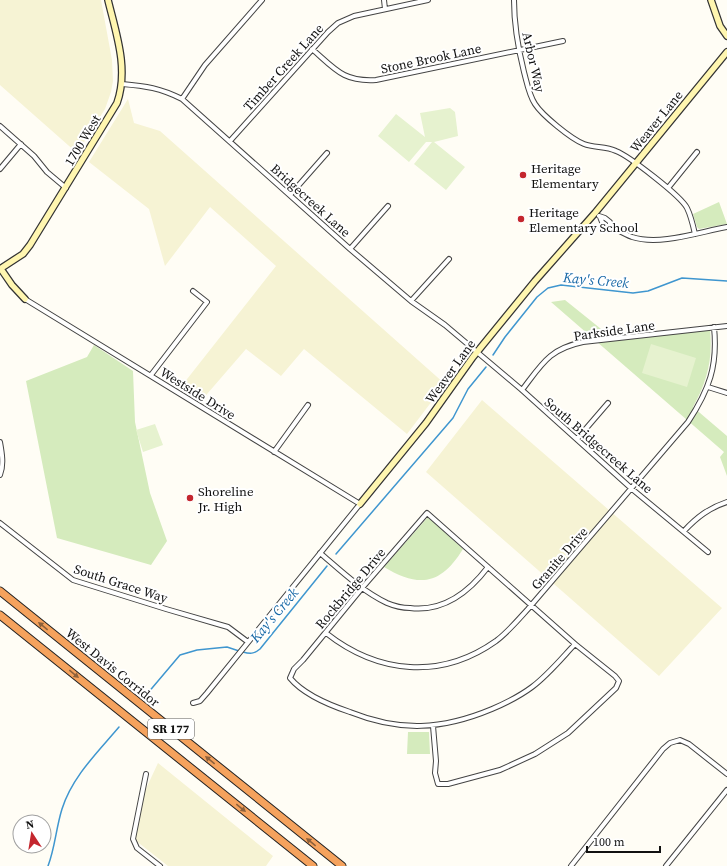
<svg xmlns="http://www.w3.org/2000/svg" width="727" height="866" viewBox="0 0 727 866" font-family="'Source Serif 4',serif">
  <rect width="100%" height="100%" fill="#fffdf5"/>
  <path fill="#f6f3d4" d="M 0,0 L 101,0 L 112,60 L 113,81 L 111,92 L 105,109 L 77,153 L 0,85 Z
    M 128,99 L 134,123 L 160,131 L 445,384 L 407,434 L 304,349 L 281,376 L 246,349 L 201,401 L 180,388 L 276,266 L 210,207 L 165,266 L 149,209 L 89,162 Z
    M 482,400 L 722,608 L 659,676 L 426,472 Z
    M 158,763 L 273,856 L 266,866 L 168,866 L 135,840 L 144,793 Z"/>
  <path fill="#d5ebbd" d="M 719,202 L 727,224 L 699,229 L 697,227 L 693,214 Z
    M 565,300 L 616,341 L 710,330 C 713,359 707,382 693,407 L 727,436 L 727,476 L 720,457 L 724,452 L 551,302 Z
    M 94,345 L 133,371 L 135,422 L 150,493 L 167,541 L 151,565 L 57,538 L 26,381 L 87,357 Z
    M 428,517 L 463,549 C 441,585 419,588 384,567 Z
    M 408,732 L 429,732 L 430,754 L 407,754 Z"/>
  <path fill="#e6f2cf" d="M 450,108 L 455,112 L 458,136 L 434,142 L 465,167 L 446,190 L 414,164 L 432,142 L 426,142 L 409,162 L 378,136 L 396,114 L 425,137 L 420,113 Z
    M 651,344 L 696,358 L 687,387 L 642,373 Z
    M 155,424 L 163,445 L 143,452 L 136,430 Z"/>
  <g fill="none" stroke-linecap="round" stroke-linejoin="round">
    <path stroke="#3f96cf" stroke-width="1.5" d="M 493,355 L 505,337 L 537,297 L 548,288 L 561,285 L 633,293 L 648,291 L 682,278 L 727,281
      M 336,554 L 453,418 L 468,389 L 486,367
      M 243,652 C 250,654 254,654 260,649 L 327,566
      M 147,694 L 180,655 L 197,650 L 227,647 L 239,651
      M 48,866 C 55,848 56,828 62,809 C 72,777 97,753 119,727"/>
    <defs>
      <path id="street" d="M 384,0 L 385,9
        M 514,0 C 514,25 518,48 524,72 C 527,83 529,95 535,104 C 542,115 571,139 584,144 C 594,148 606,146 616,151 C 629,156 681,196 687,208 C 691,216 693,225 695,234
        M 312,49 C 335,69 343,82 376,80 L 563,41
        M 122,84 C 146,86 160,88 182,99 L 350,249 L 411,301 L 445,325 L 522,390 L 632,489 L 708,552
        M 182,99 L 205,65 L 262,0
        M 0,126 L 34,156 L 47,172 L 66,188
        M 230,141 L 328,32 L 338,23 L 354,16 L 428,0
        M 0,169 L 21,144
        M 668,188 L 697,152
        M 290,195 L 327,153
        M 599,216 L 605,218 L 610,222 L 610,226
        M 600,217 L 602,222 L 607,226 L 610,226 C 618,230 624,234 632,237 C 660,246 699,232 727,227
        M 350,249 L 388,206
        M 25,299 L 360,504 L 207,693 L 200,701 L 193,703
        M 411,301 L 449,259
        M 151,375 L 207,302 L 193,291
        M 708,387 L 727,393
        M 522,390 C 542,364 549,349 583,342 L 727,326
        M 577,439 L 608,403
        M 0,442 C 2,453 4,465 0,475
        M 274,452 L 308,405
        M 0,523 L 73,580 L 166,609 L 221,625 L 228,627 L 248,642
        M 684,531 C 697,517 709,508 727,502
        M 320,553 C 341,571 362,591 387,603 C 394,606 402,608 410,608 C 443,612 469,592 488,567
        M 326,633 C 378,674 441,680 496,641 C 508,632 518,620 528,609 L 688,422 C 709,390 718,366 714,327
        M 433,726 L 436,761 L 435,773 L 438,784 L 448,784 L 500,770 L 535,754 L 568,733 L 616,688 L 619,681 L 615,676 L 575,644 L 427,513 L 362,588 L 303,660 L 294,669 L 290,678 C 304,695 329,705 350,712 C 400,732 442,730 492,709 C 506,703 520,696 532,687 C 548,675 561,659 575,644
        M 146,774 L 133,839 L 137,848 L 160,866
        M 571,866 L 663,749 L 670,743 L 680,740 L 689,744 L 727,774
        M 666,866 L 727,790"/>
      <path id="secondary" d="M 711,0 L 720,26 L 727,36
        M 0,269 L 23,254 L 30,245 L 117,103 C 129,69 116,33 108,0
        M 1,269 L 12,285 L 25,299
        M 360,504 L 426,423 L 473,357 L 535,281 L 595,213 L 727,52"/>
      <path id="highway" d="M 0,591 L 342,866
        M 0,615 L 313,866"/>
    </defs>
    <use href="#street" stroke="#444" stroke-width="6"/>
    <use href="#secondary" stroke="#333" stroke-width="8"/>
    <use href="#highway" stroke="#222" stroke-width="9"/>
    <use href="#street" stroke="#fff" stroke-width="4"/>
    <use href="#secondary" stroke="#fff6b0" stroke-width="5.5"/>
    <use href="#highway" stroke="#f5a25d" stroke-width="7"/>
  </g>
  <defs><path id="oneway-solid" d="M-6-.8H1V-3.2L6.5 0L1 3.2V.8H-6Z"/></defs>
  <g fill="#8e613b">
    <use href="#oneway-solid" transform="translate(43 626) rotate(-141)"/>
    <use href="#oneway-solid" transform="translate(74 674) rotate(39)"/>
    <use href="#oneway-solid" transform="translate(210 760) rotate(-141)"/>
    <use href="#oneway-solid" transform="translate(241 808) rotate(39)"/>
    <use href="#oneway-solid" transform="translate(311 842) rotate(-141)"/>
  </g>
  <g fill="#c4262e" stroke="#fff" stroke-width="1.5">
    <circle cx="523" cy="175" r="4"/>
    <circle cx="521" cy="219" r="4"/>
    <circle cx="190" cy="498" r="4"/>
  </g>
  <g text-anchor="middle" stroke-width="4" stroke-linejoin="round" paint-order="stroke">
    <rect fill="#fff" stroke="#585858" stroke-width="1" x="148" y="719" width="46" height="20" rx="3"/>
    <g font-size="12" font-weight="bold" fill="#111">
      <text x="171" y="733">SR 177</text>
    </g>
    <g font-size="13" fill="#111" stroke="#fff">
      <text transform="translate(431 58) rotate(-12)" y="5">Stone Brook Lane</text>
      <text transform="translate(534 62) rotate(77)" y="5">Arbor Way</text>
      <text transform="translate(283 67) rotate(-48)" y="5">Timber Creek Lane</text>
      <text transform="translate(656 121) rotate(-51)" y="5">Weaver Lane</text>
      <text transform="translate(82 140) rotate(-59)" y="5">1700 West</text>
      <text transform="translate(311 200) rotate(42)" y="5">Bridgecreek Lane</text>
      <text transform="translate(614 330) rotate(-8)" y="5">Parkside Lane</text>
      <text transform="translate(450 371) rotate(-54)" y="5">Weaver Lane</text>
      <text transform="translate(198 393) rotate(32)" y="5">Westside Drive</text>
      <text transform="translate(599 445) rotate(41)" y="5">South Bridgecreek Lane</text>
      <text transform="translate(559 558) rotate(-49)" y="5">Granite Drive</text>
      <text transform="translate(121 583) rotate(18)" y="5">South Grace Way</text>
      <text transform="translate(350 588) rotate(-50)" y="5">Rockbridge Drive</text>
      <text transform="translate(113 667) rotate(39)" y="5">West Davis Corridor</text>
    </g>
    <g font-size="13" fill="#111" stroke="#fff" text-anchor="start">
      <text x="531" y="173">Heritage<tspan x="531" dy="15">Elementary</tspan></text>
      <text x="529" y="217">Heritage<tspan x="529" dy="15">Elementary School</tspan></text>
      <text x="198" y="496">Shoreline<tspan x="198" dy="15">Jr. High</tspan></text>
    </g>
    <g font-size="14" font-style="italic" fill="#1768a6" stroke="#fff">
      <text transform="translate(596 280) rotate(5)" y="5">Kay's Creek</text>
      <text transform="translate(274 615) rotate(-50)" y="5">Kay's Creek</text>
    </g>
  </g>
  <g transform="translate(32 834) rotate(348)"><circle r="19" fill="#ffffff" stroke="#a0a0a0"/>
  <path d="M0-3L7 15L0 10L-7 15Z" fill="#c4262e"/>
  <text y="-6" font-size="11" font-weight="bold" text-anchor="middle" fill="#111111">N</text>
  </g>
  <path d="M587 846v6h73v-6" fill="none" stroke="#111111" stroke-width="2"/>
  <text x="593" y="846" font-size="12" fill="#111111" stroke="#ffffff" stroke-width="3" paint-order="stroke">100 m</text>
</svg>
